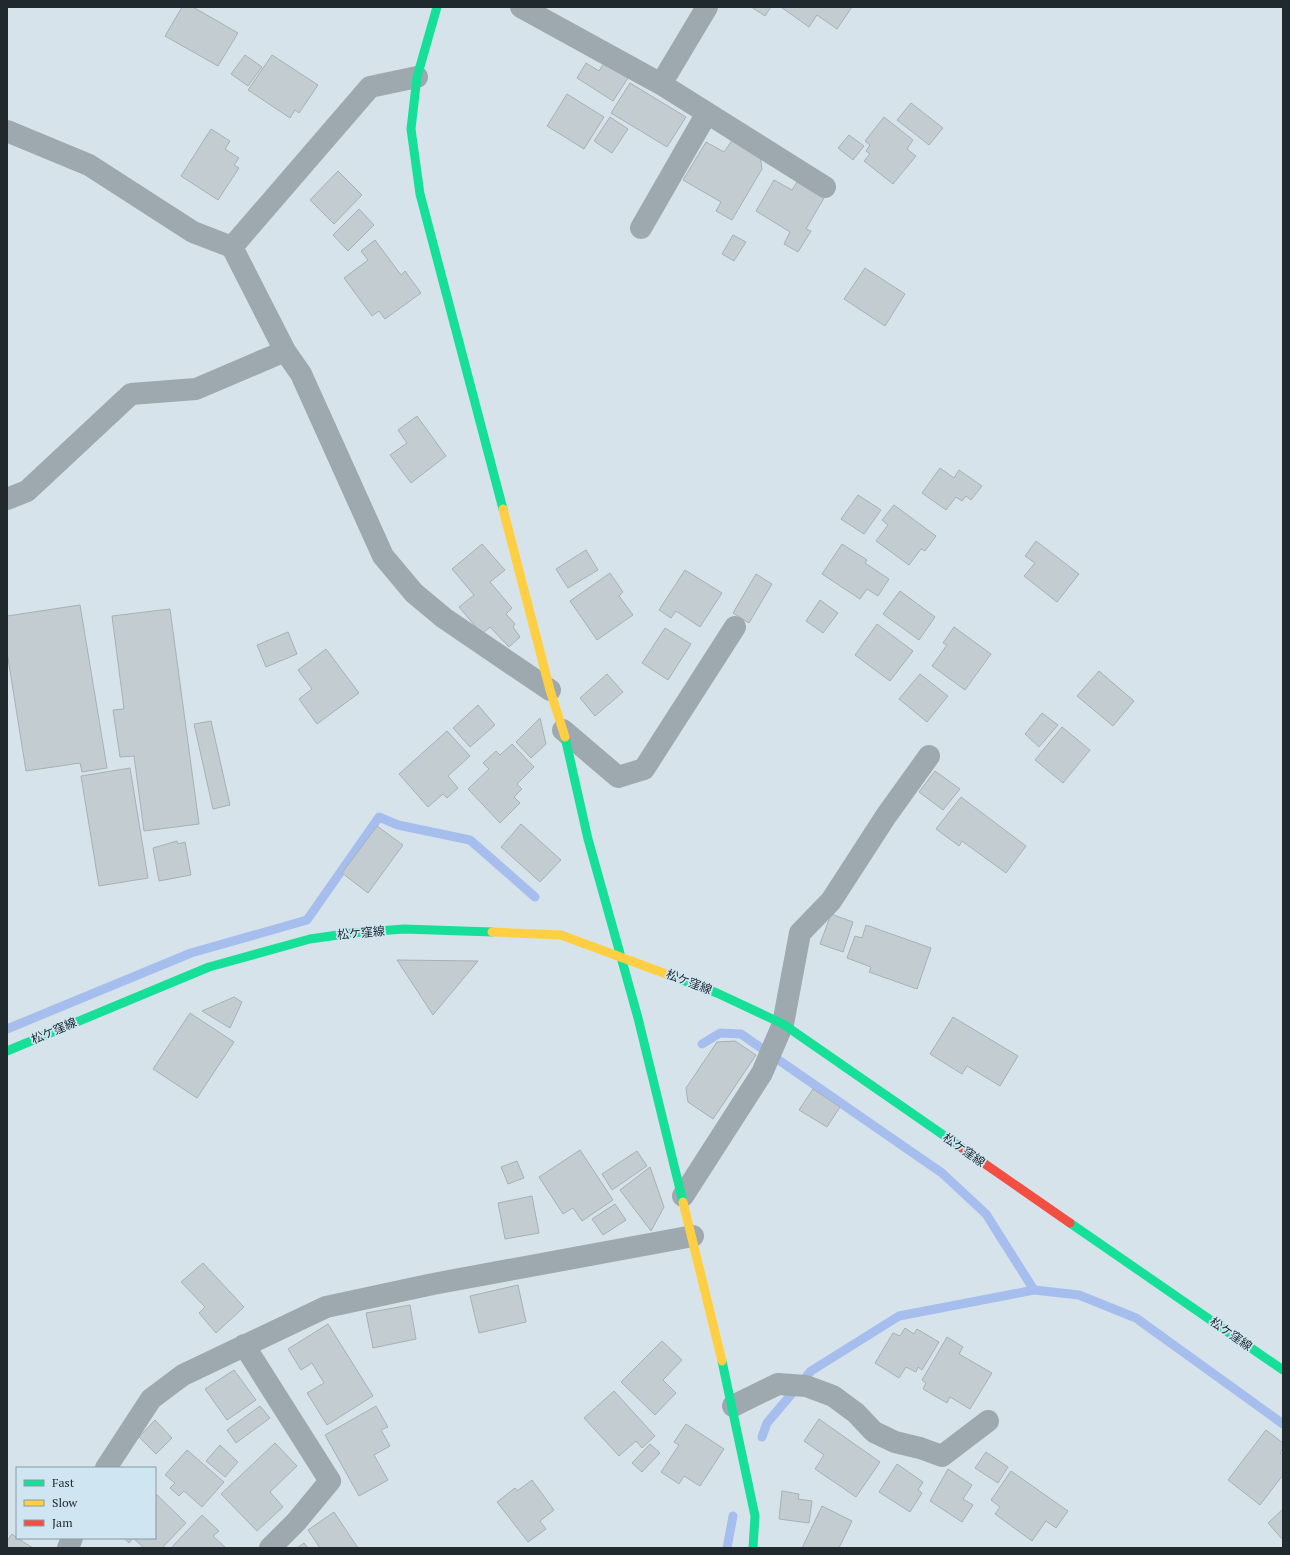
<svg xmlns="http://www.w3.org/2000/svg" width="1290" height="1555" viewBox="0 0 1290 1555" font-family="'PT Serif','Noto Sans JP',serif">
  <rect width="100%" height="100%" fill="#d7e3ea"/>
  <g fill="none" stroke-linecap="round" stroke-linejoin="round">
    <path stroke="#a6beee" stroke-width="9" d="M 7,1029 L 191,953 L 307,920 L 379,817 L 398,825 L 470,840 L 535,897
      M 702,1044 L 720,1033 L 741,1034 L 942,1173 L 986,1214 L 1034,1290
      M 762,1437 L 767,1423 L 811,1371 L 899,1316 L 1034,1290 L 1079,1295 L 1136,1318 L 1283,1424
      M 727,1548 L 733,1516"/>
  </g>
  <path fill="#c2ccd1" stroke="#a7b1b5" d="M 182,7 L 193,7 L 238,33 L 218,66 L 165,36 Z
    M 751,7 L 771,7 L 765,16 Z
    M 781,7 L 852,7 L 837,29 L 817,15 L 809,27 Z
    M 245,55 L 262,67 L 248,86 L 231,74 Z
    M 272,55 L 318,85 L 299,113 L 295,110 L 290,118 L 248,90 Z
    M 586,63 L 599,71 L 604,63 L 628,78 L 613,101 L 577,78 Z
    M 630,83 L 686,117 L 667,147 L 611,113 Z
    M 567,94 L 604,117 L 584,149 L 547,126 Z
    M 911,103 L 943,128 L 929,145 L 897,120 Z
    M 610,117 L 628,129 L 612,153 L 594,141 Z
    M 884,117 L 913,140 L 907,149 L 916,156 L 893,184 L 864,161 L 870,154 L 866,151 L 870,145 L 865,141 Z
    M 211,129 L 230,141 L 225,149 L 239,158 L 234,165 L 239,168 L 218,200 L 181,176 Z
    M 849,135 L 864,146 L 853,160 L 838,148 Z
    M 733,139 L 760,155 L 762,169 L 732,220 L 716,211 L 721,202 L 683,180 L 706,142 L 724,152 Z
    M 338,171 L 362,195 L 334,224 L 310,200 Z
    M 774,180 L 792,190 L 797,182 L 824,198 L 806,229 L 811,231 L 798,252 L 784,244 L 790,232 L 756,211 Z
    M 359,209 L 374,225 L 348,251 L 333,235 Z
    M 733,235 L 746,242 L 734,261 L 722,254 Z
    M 375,240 L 401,275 L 405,271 L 421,293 L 385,319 L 379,311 L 372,316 L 344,278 L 368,260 L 361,251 Z
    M 865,268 L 905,294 L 885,326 L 844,299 Z
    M 417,416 L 446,456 L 411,483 L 390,455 L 407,443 L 398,430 Z
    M 940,468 L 954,478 L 959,470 L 982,486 L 971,500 L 966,496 L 962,501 L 956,497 L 946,510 L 922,493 Z
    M 858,495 L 881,510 L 864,534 L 841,519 Z
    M 894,505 L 936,536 L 925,551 L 921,549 L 909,565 L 876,541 L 888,525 L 882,520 Z
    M 1036,541 L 1079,574 L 1057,602 L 1024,576 L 1035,563 L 1025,556 Z
    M 482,544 L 505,570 L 490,582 L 512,608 L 506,614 L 515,624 L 513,627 L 520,637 L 509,647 L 490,627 L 482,634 L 459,607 L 474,595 L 452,569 Z
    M 842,544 L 867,560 L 865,563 L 889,579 L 878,596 L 867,589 L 860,599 L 822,574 Z
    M 586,550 L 598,570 L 568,588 L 556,569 Z
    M 685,570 L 722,593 L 700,627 L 676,611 L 671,618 L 659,610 Z
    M 610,573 L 623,592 L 619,596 L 633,615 L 597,640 L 570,601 Z
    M 756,574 L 772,584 L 749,623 L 733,613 Z
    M 900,591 L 935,617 L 919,640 L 883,614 Z
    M 820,600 L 838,613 L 823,633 L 806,621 Z
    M 80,605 L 107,768 L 82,772 L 80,763 L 26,771 L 7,652 L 7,616 Z
    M 170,609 L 199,824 L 144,831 L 134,756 L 120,757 L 113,710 L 124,709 L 112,616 Z
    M 877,624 L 913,651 L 890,681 L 855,655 Z
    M 954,627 L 991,654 L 965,690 L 932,666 L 947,645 L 943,643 Z
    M 665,628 L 691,644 L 668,680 L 642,663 Z
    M 288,632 L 297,654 L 266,667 L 257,645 Z
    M 326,649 L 359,693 L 317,724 L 299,699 L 312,689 L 298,670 Z
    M 1099,671 L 1134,701 L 1113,726 L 1077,696 Z
    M 607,674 L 623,692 L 595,716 L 580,698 Z
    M 920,674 L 948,696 L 927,722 L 899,699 Z
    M 478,705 L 495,725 L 470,747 L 453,728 Z
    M 1042,713 L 1058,725 L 1039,747 L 1025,734 Z
    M 540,718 L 546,744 L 531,758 L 516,742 Z
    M 211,721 L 230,805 L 213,809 L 194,724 Z
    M 1062,727 L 1090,750 L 1063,783 L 1035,760 Z
    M 447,731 L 470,756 L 448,776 L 458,788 L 447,798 L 443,794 L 428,807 L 399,774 Z
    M 512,744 L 534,767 L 517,784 L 522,789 L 514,797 L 520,803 L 500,823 L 468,789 L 489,769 L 483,763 L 496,751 L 500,755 Z
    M 130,768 L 148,878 L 99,886 L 81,776 Z
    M 935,771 L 960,789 L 943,810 L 919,792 Z
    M 961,797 L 1026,846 L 1006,873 L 962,841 L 959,846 L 936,829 Z
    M 521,824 L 561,860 L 540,882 L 501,847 Z
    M 377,826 L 403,845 L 368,893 L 342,873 Z
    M 177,841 L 178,844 L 185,842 L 191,875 L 159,881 L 153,848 Z
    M 831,914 L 853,922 L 843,952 L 820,944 Z
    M 866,925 L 931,948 L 917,989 L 869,972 L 871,967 L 847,958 L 855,936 L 862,938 Z
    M 397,960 L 478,961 L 433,1015 Z
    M 234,997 L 242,1002 L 230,1028 L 202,1011 Z
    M 190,1013 L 234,1042 L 197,1098 L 153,1069 Z
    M 953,1017 L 1018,1056 L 1000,1086 L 967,1066 L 962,1074 L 930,1054 Z
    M 735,1041 L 756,1055 L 713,1119 L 688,1102 L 686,1088 L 717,1042 Z
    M 813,1089 L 840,1107 L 827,1127 L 799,1110 Z
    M 580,1150 L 613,1200 L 582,1221 L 573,1208 L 563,1214 L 539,1177 Z
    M 637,1151 L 647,1166 L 612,1190 L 602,1174 Z
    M 517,1161 L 524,1178 L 508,1184 L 501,1167 Z
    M 650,1167 L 664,1207 L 651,1231 L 620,1190 Z
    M 532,1196 L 539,1233 L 505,1239 L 498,1203 Z
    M 615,1204 L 626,1220 L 603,1235 L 592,1219 Z
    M 203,1263 L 244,1307 L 216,1333 L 199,1313 L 205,1307 L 181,1282 Z
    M 518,1285 L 526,1322 L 479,1333 L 470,1296 Z
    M 410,1305 L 416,1339 L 373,1348 L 366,1313 Z
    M 328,1324 L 373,1396 L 327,1425 L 307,1393 L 324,1383 L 312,1363 L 301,1370 L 288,1349 Z
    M 905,1328 L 914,1334 L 917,1329 L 939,1342 L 922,1370 L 918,1367 L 916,1372 L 906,1367 L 899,1378 L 875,1363 L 893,1333 L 900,1336 Z
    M 947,1337 L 963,1347 L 959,1354 L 992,1373 L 970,1409 L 950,1397 L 947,1403 L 923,1389 L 926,1383 L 922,1380 Z
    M 662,1341 L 682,1360 L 663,1380 L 676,1393 L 655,1415 L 621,1382 Z
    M 234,1370 L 256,1400 L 227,1420 L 205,1389 Z
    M 614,1391 L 655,1436 L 642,1448 L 636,1441 L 619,1456 L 584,1418 Z
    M 260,1406 L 270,1418 L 236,1443 L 227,1430 Z
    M 376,1406 L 388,1427 L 381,1430 L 390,1446 L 374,1455 L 388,1480 L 359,1496 L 325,1435 Z
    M 819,1419 L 880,1462 L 856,1497 L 815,1469 L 824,1455 L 804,1441 Z
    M 155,1420 L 172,1438 L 156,1454 L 139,1437 Z
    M 686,1424 L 724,1449 L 700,1486 L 684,1476 L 679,1484 L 661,1472 L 679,1445 L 674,1442 Z
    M 1266,1430 L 1283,1443 L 1283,1448 L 1280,1453 L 1283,1455 L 1283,1475 L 1260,1505 L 1228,1480 Z
    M 275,1443 L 297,1466 L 270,1492 L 283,1507 L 257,1531 L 221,1494 Z
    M 650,1444 L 660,1453 L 642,1472 L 632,1463 Z
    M 220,1445 L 238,1462 L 225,1477 L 206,1461 Z
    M 187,1450 L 224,1482 L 202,1507 L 184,1491 L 179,1496 L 170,1488 L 175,1483 L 165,1475 Z
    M 986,1452 L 1008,1467 L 998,1483 L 975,1468 Z
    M 897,1464 L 923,1482 L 918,1490 L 922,1493 L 910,1512 L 879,1492 Z
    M 948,1469 L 972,1485 L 963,1499 L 973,1505 L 962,1522 L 930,1501 Z
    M 1011,1471 L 1068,1511 L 1056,1528 L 1046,1521 L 1032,1541 L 995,1514 L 1000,1507 L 991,1500 Z
    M 532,1480 L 554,1510 L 540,1521 L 546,1529 L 528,1542 L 497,1502 L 515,1488 L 517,1491 Z
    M 782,1491 L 799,1494 L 798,1499 L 812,1501 L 809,1523 L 779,1519 Z
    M 155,1493 L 186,1523 L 162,1548 L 144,1548 L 133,1538 L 155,1538 Z
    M 822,1506 L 852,1521 L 839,1548 L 802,1548 Z
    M 1283,1509 L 1283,1540 L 1268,1523 Z
    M 334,1512 L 358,1548 L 320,1548 L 308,1530 Z
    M 202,1515 L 219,1531 L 213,1536 L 226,1548 L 171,1548 Z
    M 12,1534 L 17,1538 L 33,1548 L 7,1548 L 7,1541 Z
    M 124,1538 L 133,1538 L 129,1543 Z
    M 304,1543 L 308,1548 L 297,1548 Z"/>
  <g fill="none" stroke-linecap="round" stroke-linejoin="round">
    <path stroke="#9ea8af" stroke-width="22" d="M 521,7 L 661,84 L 825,187
      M 661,84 L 707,7
      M 7,131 L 89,165 L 193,232 L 232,247 L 285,351 L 301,374 L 383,556 L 414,593 L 444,618 L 550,690
      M 641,228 L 707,113
      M 232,247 L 370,87 L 417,77
      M 7,499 L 27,491 L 131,394 L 196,389 L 285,351
      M 563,730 L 618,777 L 644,769 L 735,627
      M 683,1196 L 762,1073 L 783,1024 L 800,933 L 831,901 L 886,816 L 929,756
      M 244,1345 L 330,1481 L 296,1522 L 270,1548
      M 733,1406 L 778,1384 L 806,1386 L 833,1396 L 856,1413 L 874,1432 L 895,1442 L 920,1448 L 942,1456 L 988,1421
      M 106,1468 L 151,1399 L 183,1375 L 326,1307 L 433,1284 L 693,1236
      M 68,1548 L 72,1538"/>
    <path stroke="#16e098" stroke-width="9" d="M 437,7 L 417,77 L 411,129 L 420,194 L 503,509
      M 565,737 L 588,839 L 638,1018 L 683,1202
      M 677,978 L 717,993 L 783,1024 L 962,1148
      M 7,1051 L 209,967 L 310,939 L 352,933 L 404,929 L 492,932
      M 1070,1223 L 1283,1370
      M 722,1361 L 755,1516 L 753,1548"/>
    <path stroke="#ffcf43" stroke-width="9" d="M 503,509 L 550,690 L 565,737
      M 492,932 L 561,935 L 677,978
      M 683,1202 L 722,1361"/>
    <path stroke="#f24e42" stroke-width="9" d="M 962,1148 L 1070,1223"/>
  </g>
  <g text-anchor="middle" stroke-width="3.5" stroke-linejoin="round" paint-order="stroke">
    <g font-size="12" fill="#20292d" stroke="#cfe6f2">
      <text transform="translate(361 933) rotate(-5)" y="4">松ケ窪線</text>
      <text transform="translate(689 982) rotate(21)" y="4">松ケ窪線</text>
      <text transform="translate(54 1031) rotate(-23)" y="4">松ケ窪線</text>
      <text transform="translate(964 1150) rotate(35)" y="4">松ケ窪線</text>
      <text transform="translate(1231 1334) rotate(35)" y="4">松ケ窪線</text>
    </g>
  </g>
  <rect width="1290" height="1555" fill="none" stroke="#20292d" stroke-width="16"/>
  <rect x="16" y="1467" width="140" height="72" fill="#cfe6f2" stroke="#899aa3"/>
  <rect x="24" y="1480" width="20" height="6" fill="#16e098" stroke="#899aa3"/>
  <text x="52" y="1487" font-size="12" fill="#20292d">Fast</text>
  <rect x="24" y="1500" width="20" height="6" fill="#ffcf43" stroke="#899aa3"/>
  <text x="52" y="1507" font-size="12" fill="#20292d">Slow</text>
  <rect x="24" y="1520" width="20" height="6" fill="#f24e42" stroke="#899aa3"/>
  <text x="52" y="1527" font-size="12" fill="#20292d">Jam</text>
</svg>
